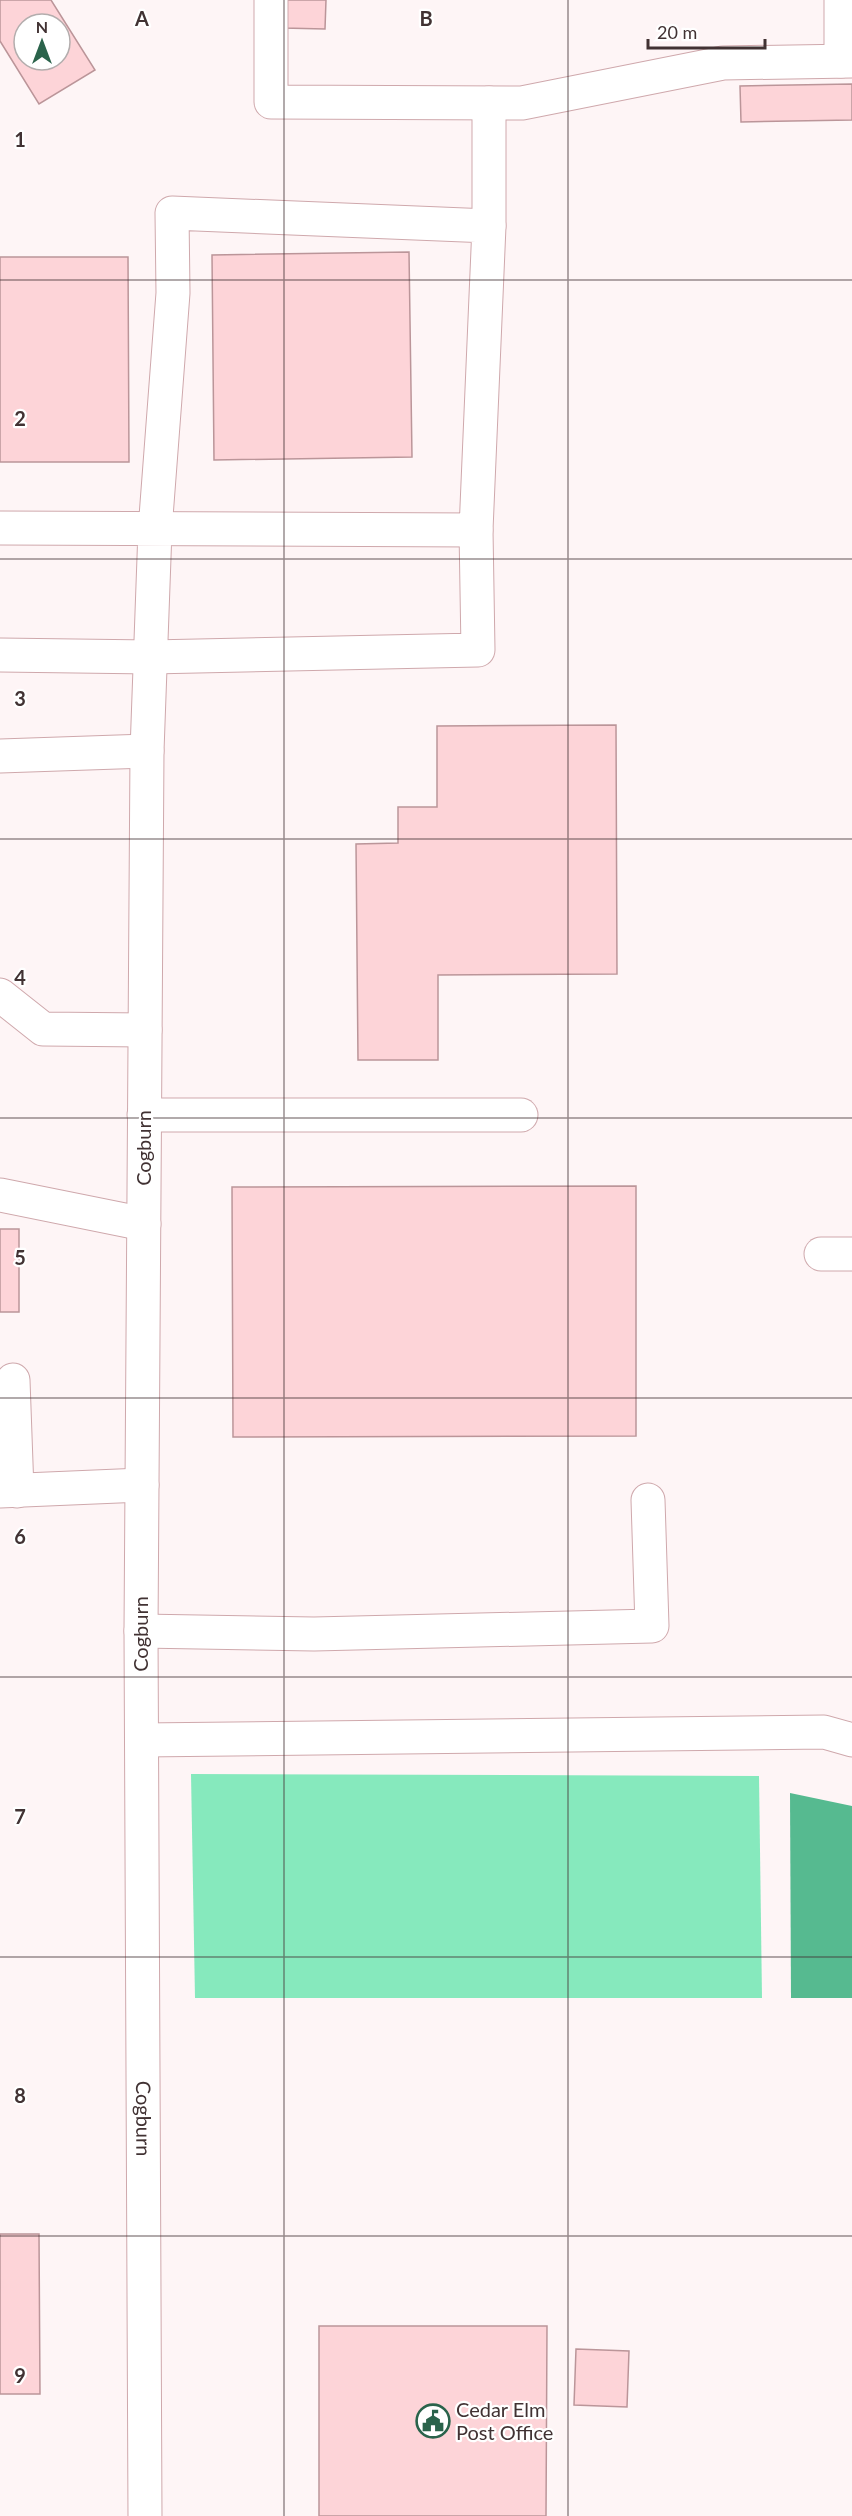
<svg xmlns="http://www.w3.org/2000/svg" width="852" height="2516" viewBox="0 0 852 2516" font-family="Lato,sans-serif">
  <rect width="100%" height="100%" fill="#fef5f6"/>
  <path fill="#86e9bd" d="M 191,1774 L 759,1776 L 762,1998 L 195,1998 Z"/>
  <path fill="#56ba90" d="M 790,1793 L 852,1806 L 852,1998 L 791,1998 Z"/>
  <path fill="#fdd4d8" stroke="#bb9599" stroke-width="1.5" fill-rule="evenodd" d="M 0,0 L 51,0 L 95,70 L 39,104 L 0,41 ZM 24,24 L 60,24 L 60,60 L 24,60 Z
    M 284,0 L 326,0 L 325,29 L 283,28 Z
    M 852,84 L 852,120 L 741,122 L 740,86 Z
    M 409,252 L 412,457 L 214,460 L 212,255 Z
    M 0,257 L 128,257 L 129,462 L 0,462 Z
    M 616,725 L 617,974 L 438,975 L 438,1060 L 358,1060 L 356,844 L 398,843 L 398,807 L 437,807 L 437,726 Z
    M 636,1186 L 636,1436 L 233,1437 L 232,1187 Z
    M 0,1229 L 19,1229 L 19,1312 L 0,1312 Z
    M 0,2234 L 39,2234 L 40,2394 L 0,2394 Z
    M 319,2326 L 547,2326 L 546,2516 L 319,2516 Z
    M 576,2349 L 629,2351 L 627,2407 L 574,2405 Z"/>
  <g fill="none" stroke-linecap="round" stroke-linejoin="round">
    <defs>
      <g id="minor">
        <path d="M 271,0 L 271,102 L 522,103 L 723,63 L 852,61"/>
        <path d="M 841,0 L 841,61"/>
        <path d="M 489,103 L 489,226"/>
        <path id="s1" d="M 0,528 L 476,530 L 489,226 L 172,213 L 173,293 L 155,530 L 147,751 L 141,1631 L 145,2516"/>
        <path d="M 0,655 L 151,657 L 478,650 L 476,530"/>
        <path d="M 0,756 L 147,751"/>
        <path d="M 0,995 L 43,1029 L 145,1030"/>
        <path d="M 144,1115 L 521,1115"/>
        <path d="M 0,1195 L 144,1224"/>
        <path d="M 821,1254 L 852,1254"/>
        <path d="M 13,1380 L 17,1491"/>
        <path d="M 0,1491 L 142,1485"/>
        <path d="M 141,1631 L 314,1634 L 652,1626 L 648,1500"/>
        <path d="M 142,1740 L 824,1732 L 852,1740"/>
      </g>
    </defs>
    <use href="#minor" stroke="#cfa8ac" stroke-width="35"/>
    <use href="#minor" stroke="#fff" stroke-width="33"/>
  </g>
  <path fill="none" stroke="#413233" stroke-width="1.5" stroke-opacity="0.55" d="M 284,0 L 284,2516M 568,0 L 568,2516M 0,280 L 852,280M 0,559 L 852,559M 0,839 L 852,839M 0,1118 L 852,1118M 0,1398 L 852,1398M 0,1677 L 852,1677M 0,1957 L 852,1957M 0,2236 L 852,2236"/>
  <defs>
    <symbol id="civic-ring" viewBox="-11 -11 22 22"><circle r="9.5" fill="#fff" stroke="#2a634b" stroke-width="1.5"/><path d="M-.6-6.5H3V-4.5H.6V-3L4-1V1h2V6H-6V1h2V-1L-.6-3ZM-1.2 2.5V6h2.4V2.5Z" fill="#2a634b"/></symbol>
  </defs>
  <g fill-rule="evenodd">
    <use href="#civic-ring" x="414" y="2402" width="38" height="38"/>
  </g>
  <g text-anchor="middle" stroke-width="4.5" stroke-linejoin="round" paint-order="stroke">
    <g font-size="20" fill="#413233" stroke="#fff">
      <text transform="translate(144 1148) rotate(-90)" y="7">Cogburn</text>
      <text transform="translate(141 1634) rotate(-90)" y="7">Cogburn</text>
      <text dy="7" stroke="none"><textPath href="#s1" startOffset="3004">Cogburn</textPath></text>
    </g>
    <g font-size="20" fill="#413233" stroke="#fff" text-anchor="start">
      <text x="456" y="2417">Cedar Elm<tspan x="456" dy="23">Post Office</tspan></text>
    </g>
  </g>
  <g font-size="20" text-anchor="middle" font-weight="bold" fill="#413233" stroke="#fff" stroke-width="4.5" stroke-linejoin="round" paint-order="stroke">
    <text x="142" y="26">A</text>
    <text x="426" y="26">B</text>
    <text x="20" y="147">1</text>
    <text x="20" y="426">2</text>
    <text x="20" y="706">3</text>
    <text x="20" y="985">4</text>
    <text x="20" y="1265">5</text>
    <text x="20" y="1544">6</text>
    <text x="20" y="1824">7</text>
    <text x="20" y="2103">8</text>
    <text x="20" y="2383">9</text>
  </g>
  <g transform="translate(42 42)"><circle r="28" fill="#ffffff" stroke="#b3adad" stroke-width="1.5"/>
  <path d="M0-4.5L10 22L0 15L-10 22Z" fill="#2a634b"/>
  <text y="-9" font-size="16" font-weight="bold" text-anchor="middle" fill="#413233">N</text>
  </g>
  <path d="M648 39v9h117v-9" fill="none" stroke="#413233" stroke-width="3"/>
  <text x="657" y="39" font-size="18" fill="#413233" stroke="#ffffff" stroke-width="4.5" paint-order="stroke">20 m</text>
</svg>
